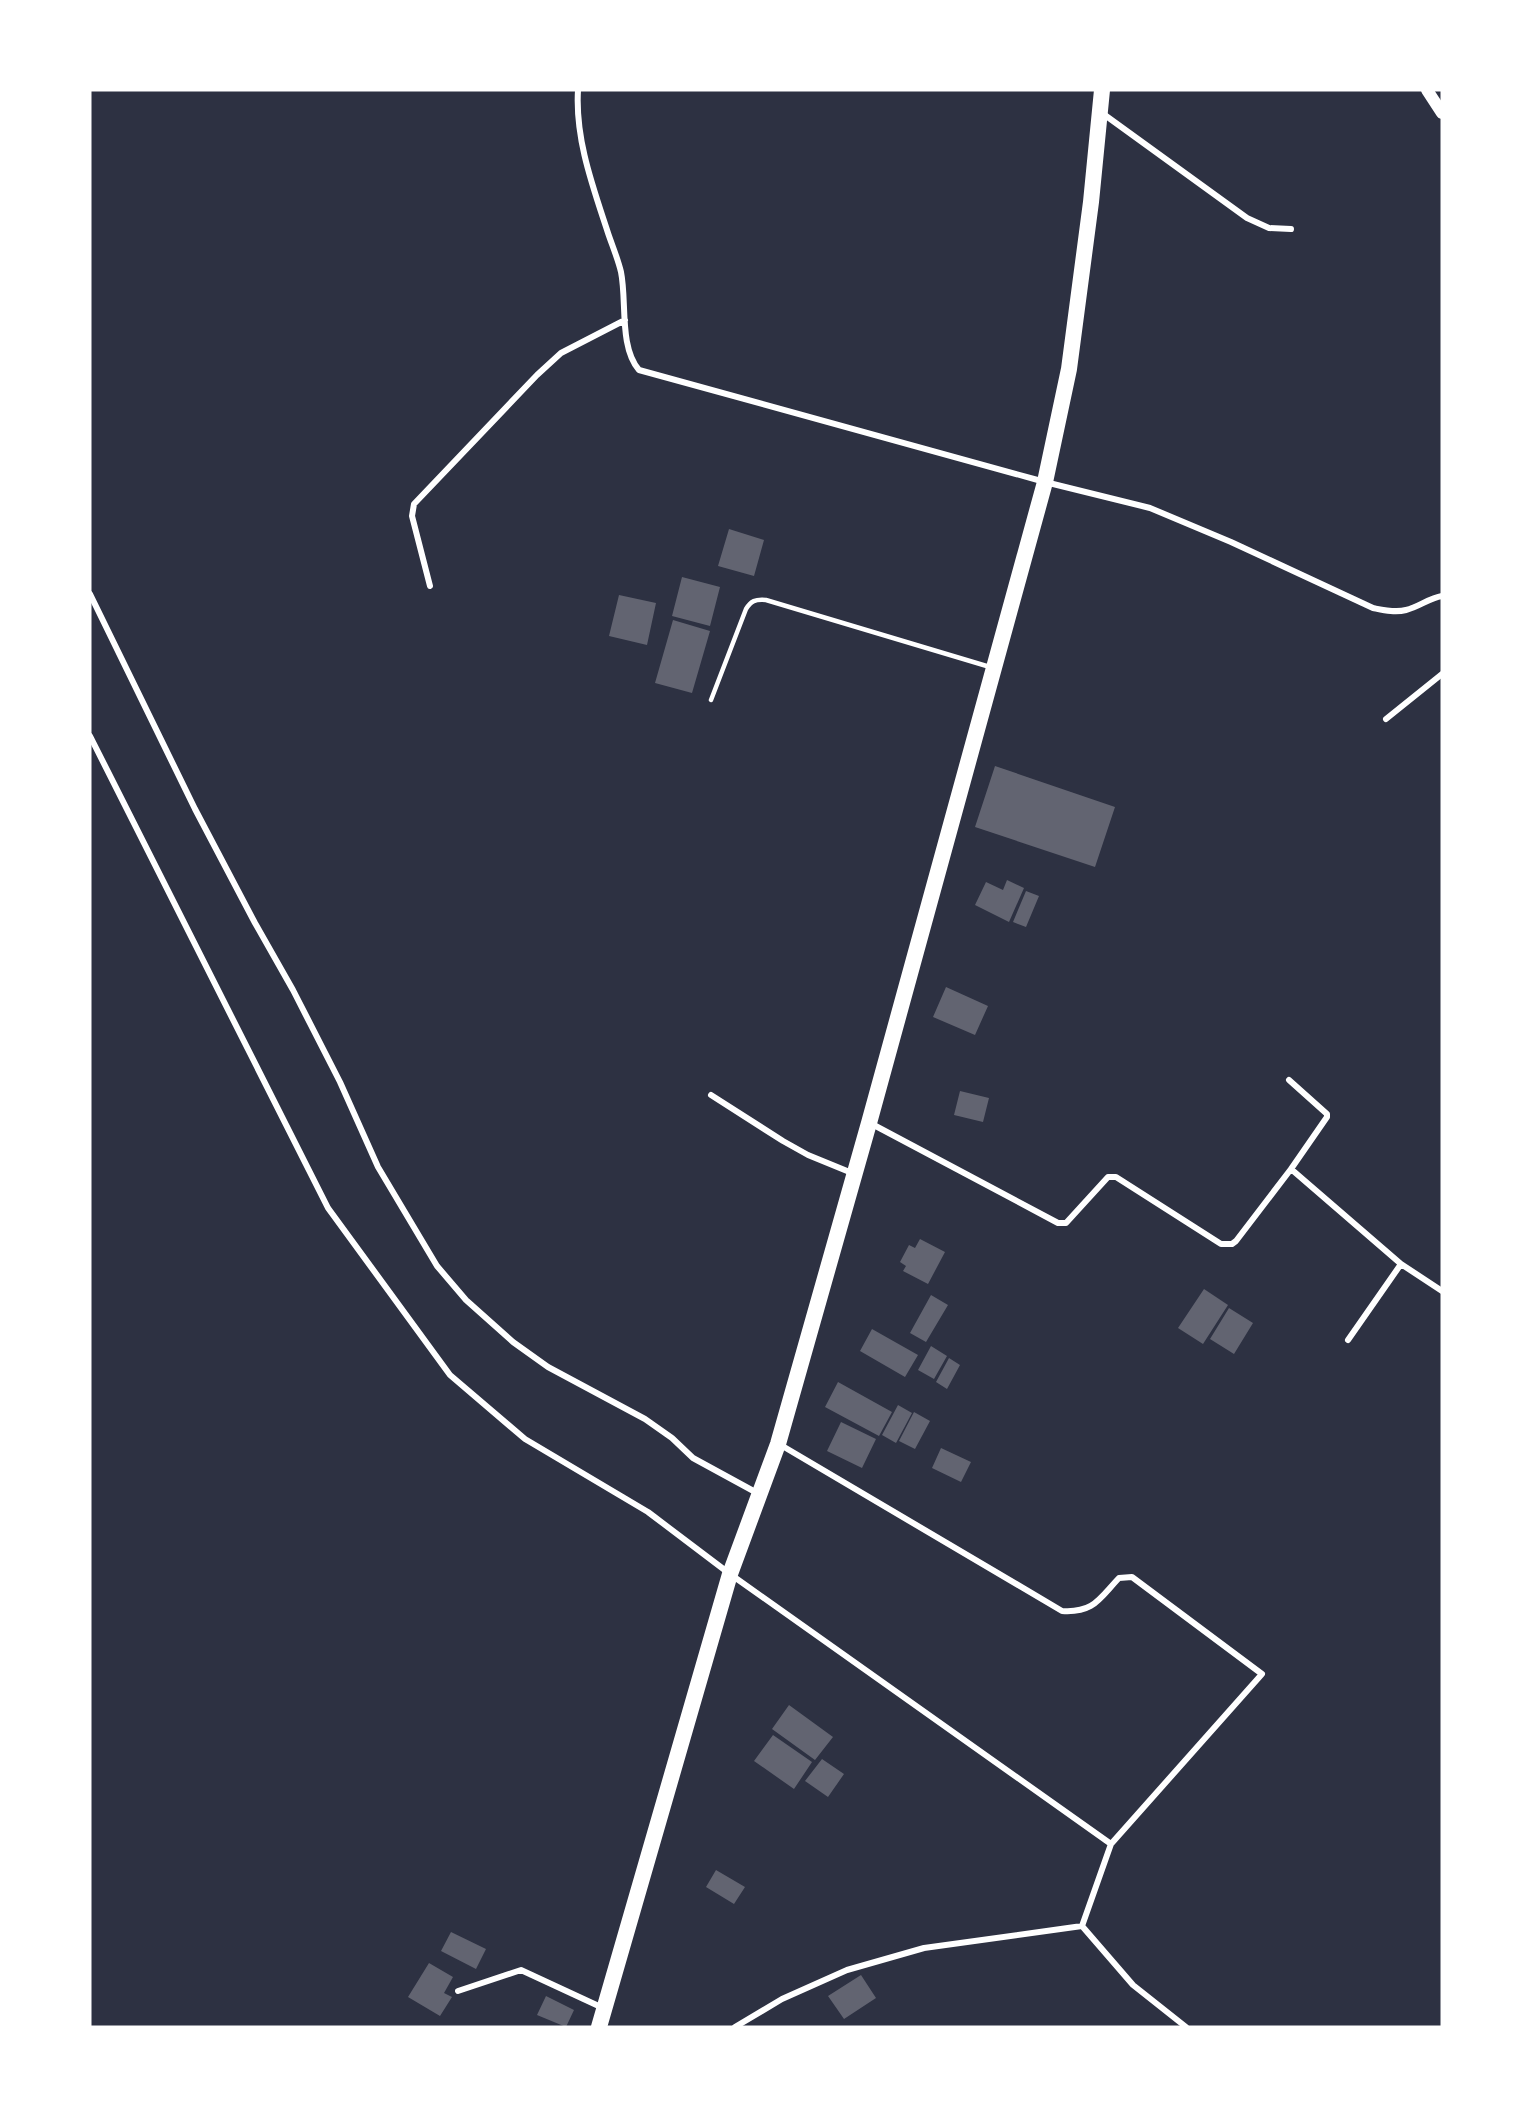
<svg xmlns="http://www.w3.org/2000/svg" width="1532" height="2117" viewBox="0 0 1532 2117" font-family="Mulish,sans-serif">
  <rect width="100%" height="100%" fill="#2d3142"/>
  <path fill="#626471" d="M 729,529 L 764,540 L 754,576 L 718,566 Z
    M 682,577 L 720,587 L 710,626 L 672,616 Z
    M 619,595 L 656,603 L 647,645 L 609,636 Z
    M 673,620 L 710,631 L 692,693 L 655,683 Z
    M 995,766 L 1115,807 L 1095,867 L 975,827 Z
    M 1007,880 L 1024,888 L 1009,922 L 975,905 L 986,882 L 1003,890 Z
    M 1026,891 L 1039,896 L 1026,927 L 1013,922 Z
    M 946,987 L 988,1006 L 975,1035 L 933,1017 Z
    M 960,1091 L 989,1098 L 983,1122 L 954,1115 Z
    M 920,1239 L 945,1252 L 928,1284 L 903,1271 L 906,1266 L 900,1262 L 909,1245 L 915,1248 Z
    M 1204,1289 L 1228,1305 L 1203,1344 L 1178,1328 Z
    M 931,1295 L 948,1305 L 926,1342 L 910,1333 Z
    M 1229,1308 L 1253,1323 L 1234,1354 L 1210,1339 Z
    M 872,1329 L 918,1355 L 905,1377 L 860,1351 Z
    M 931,1346 L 947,1356 L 934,1379 L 918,1370 Z
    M 949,1358 L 960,1365 L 947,1389 L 936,1382 Z
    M 838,1382 L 892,1412 L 879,1436 L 825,1407 Z
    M 898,1405 L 912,1413 L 896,1443 L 882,1435 Z
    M 914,1412 L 930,1421 L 915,1449 L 899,1441 Z
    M 841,1422 L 876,1439 L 862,1468 L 827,1451 Z
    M 941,1448 L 971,1462 L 961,1482 L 932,1468 Z
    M 789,1705 L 833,1737 L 815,1760 L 772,1729 Z
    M 773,1735 L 812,1762 L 794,1789 L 754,1761 Z
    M 822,1759 L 844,1774 L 828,1797 L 805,1781 Z
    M 716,1870 L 745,1887 L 734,1904 L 706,1887 Z
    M 451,1932 L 486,1949 L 476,1969 L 441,1951 Z
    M 429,1963 L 453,1977 L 444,1993 L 452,1997 L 440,2016 L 408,1997 Z
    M 861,1975 L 876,1998 L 844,2019 L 828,1996 Z
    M 546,1996 L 574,2010 L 566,2027 L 537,2015 Z"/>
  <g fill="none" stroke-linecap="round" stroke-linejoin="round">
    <path stroke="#fff" stroke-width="4.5" d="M 711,700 L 746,609 C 751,601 755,599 766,600 L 990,667"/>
    <path stroke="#fff" stroke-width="6" d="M 578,90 C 575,139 593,187 608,233 C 612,245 618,259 621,272 C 627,301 619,347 639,370 L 1045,482 L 1150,508 L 1231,542 L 1373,608 C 1383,610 1395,613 1406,610 C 1419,607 1429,598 1442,596
      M 1102,113 L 1247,218 L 1269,228 L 1291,229
      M 430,586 L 412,516 L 414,504 L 537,375 L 561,353 L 625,320
      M 90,594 L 195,809 L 255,923 L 293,990 L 340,1082 L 378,1167 L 437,1266 L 466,1300 L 513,1342 L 548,1367 L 645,1419 L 672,1438 L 693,1458 L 759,1494
      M 1386,719 L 1442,674
      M 90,736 L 328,1208 L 450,1375 L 525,1439 L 648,1512 L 730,1574 L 1111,1844 L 1082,1926 L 924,1948 L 847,1970 L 782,1999 L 735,2027
      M 1289,1080 L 1327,1114 L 1327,1117 L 1291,1169
      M 711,1095 L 783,1141 L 808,1155 L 852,1173
      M 870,1123 L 1058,1223 L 1066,1223 L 1108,1177 L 1116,1177 L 1221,1244 L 1232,1244 L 1236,1241 L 1291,1169 L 1401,1264 L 1442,1291
      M 1348,1340 L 1401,1264
      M 779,1444 L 1062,1611 C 1094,1613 1099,1599 1119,1578 L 1132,1577 L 1262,1674 L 1111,1844
      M 1082,1926 L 1133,1985 L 1186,2027
      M 458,1991 L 521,1970 L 603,2008"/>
    <path stroke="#fff" stroke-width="12" d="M 1427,90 L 1442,113"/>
    <path stroke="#fff" stroke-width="16" d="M 599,2027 L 730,1574 L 778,1444 L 869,1123 L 1045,482 L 1069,369 L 1091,202 L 1102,90"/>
  </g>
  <rect width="1532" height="2117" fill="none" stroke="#ffffff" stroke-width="183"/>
</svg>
